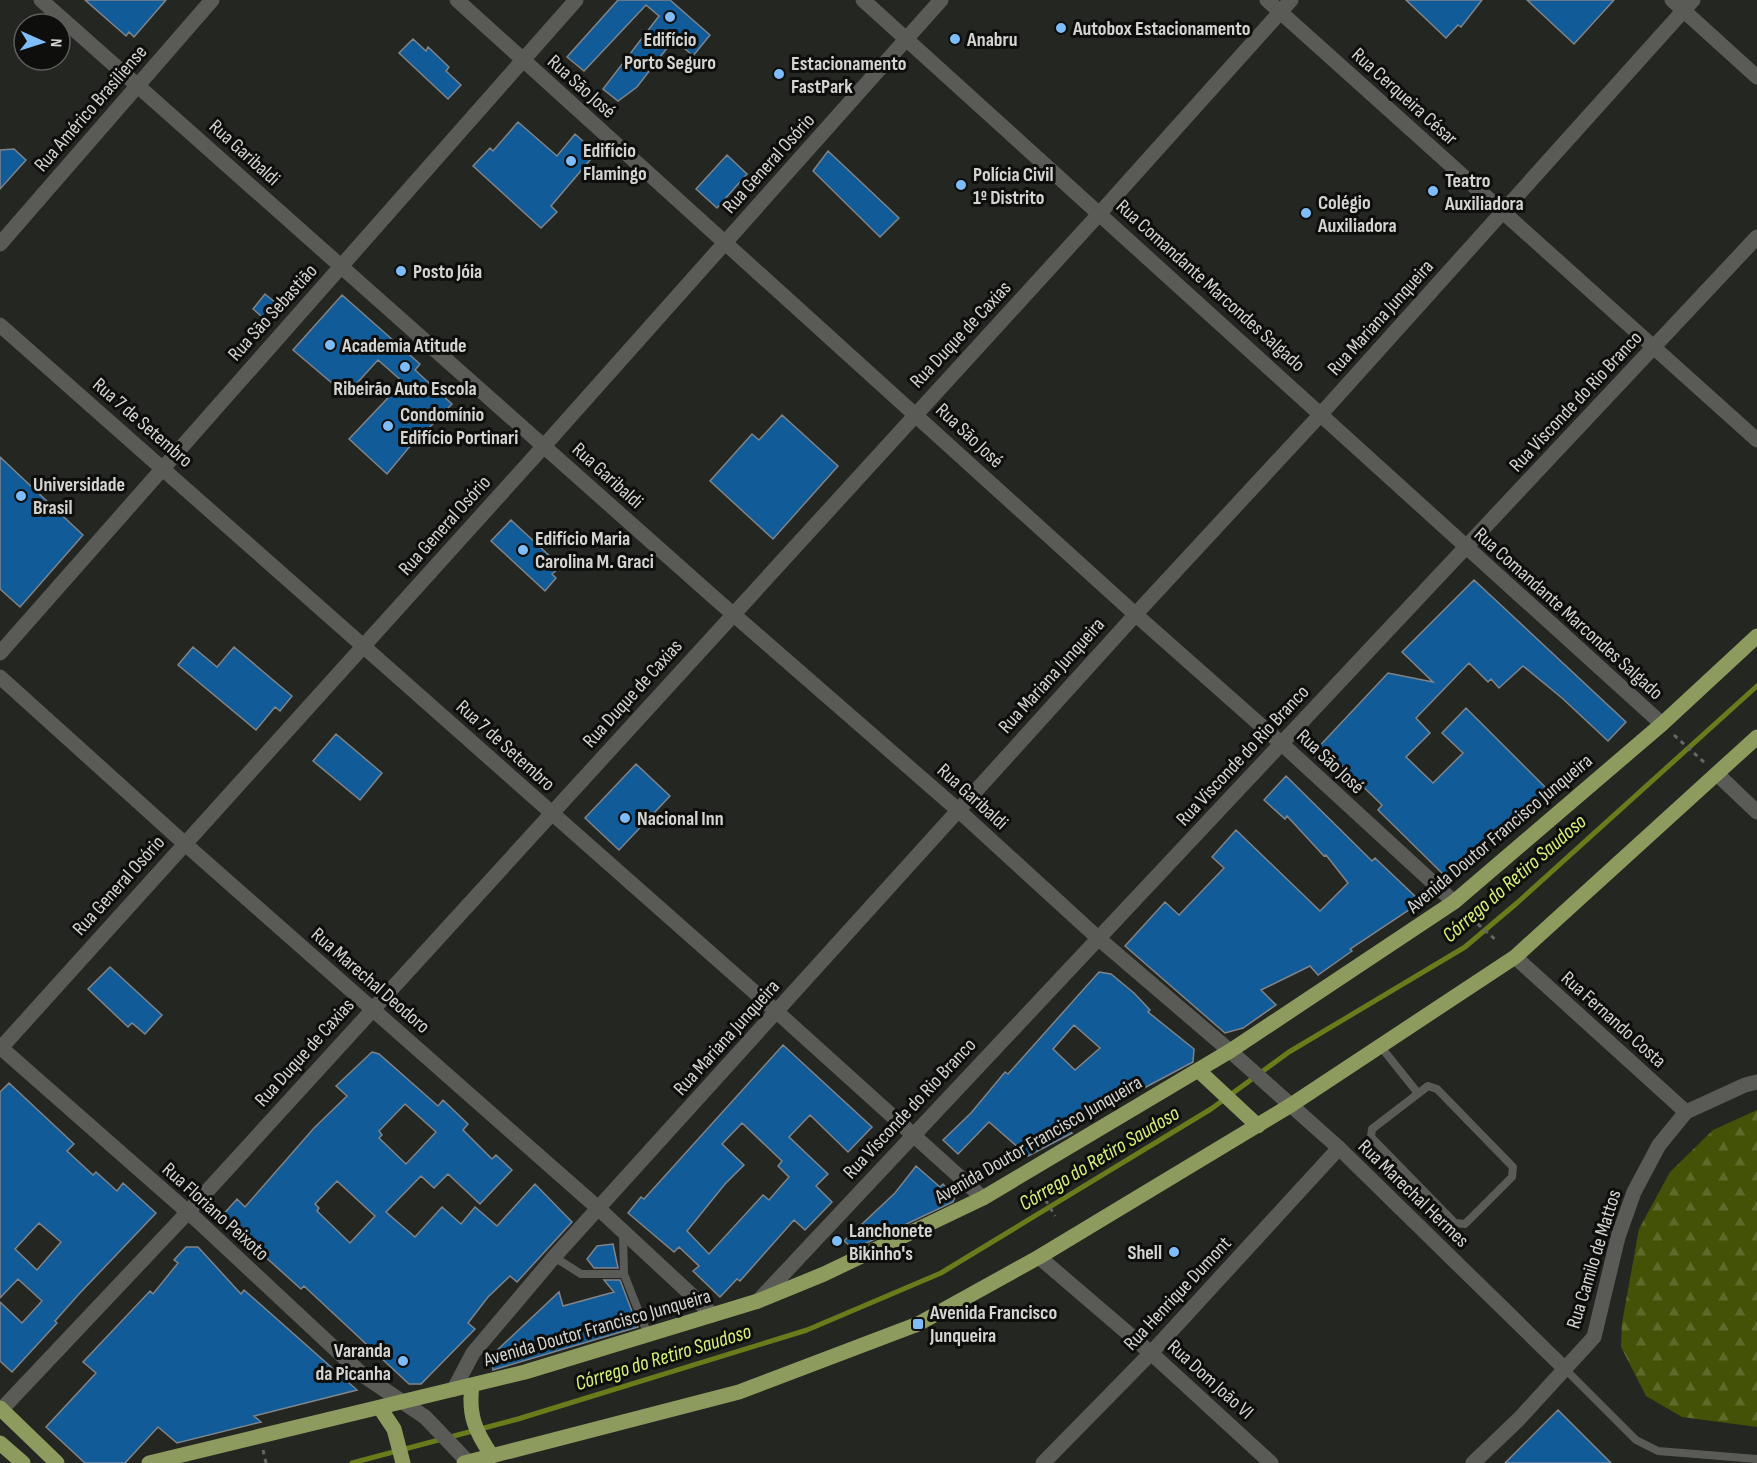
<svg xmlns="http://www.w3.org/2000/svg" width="1757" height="1463" viewBox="0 0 1757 1463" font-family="'Sofia Sans Condensed',sans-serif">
  <defs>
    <pattern id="forest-firs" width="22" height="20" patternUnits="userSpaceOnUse" patternTransform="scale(1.5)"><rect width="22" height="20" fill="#445207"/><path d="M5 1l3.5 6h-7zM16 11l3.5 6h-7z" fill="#5e6a2a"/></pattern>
  </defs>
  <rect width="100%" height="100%" fill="#242621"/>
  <path fill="url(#forest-firs)" d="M 1757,1110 L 1757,1427 L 1682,1417 L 1646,1396 L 1621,1347 L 1622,1323 L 1639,1229 L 1670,1172 L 1713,1130 Z"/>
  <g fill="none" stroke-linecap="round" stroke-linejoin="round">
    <path stroke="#697c1c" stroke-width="5" d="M 352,1463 L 518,1419 L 807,1330 L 941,1273 L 1211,1109 L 1289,1052 L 1465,947 L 1517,903 L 1757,686"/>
  </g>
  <path fill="#105b98" stroke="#808489" stroke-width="1.5" fill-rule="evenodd" d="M 85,0 L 166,0 L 134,37 L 129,32 L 126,36 Z
    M 618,0 L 670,0 L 710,35 L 693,56 L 674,39 L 637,87 L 618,101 L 603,89 L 659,16 L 646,5 L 584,71 L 567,57 Z
    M 1406,0 L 1482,0 L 1461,27 L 1458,25 L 1446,38 Z
    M 1527,0 L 1614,0 L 1574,44 Z
    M 413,39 L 426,51 L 428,47 L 449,67 L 446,71 L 461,85 L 448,99 L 399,53 Z
    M 518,122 L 557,156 L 575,134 L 596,153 L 551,206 L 557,212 L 541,228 L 473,166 L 490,148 L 493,151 Z
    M 14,149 L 26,160 L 0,189 L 0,150 Z
    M 828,151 L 899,218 L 880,237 L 813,171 Z
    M 727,155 L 747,174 L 717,208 L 696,189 Z
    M 265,294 L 282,308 L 269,323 L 253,309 Z
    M 342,295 L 420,364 L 415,370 L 452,404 L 427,430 L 425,428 L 387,474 L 349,439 L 403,382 L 378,360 L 346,395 L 293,350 Z
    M 782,415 L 838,466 L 773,539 L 710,481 L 752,434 L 759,440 Z
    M 0,457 L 83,535 L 20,607 L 0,589 Z
    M 511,520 L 553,559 L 550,563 L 557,570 L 552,574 L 556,578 L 545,591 L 491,541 Z
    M 1474,580 L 1626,722 L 1608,741 L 1562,698 L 1523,666 L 1499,688 L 1491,679 L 1488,682 L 1469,663 L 1416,718 L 1430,733 L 1406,757 L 1433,783 L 1463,753 L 1442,733 L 1466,708 L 1549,791 L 1499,841 L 1495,836 L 1451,882 L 1378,810 L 1382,805 L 1341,765 L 1333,774 L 1312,754 L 1388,673 L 1433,682 L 1402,652 Z
    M 193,647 L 217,667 L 234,647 L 292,696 L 280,711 L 275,707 L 256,730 L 178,665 Z
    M 336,734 L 382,773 L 360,800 L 313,761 Z
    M 636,764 L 670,796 L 619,850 L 585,818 Z
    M 1286,776 L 1372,861 L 1375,858 L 1421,902 L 1350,949 L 1352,951 L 1318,975 L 1310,966 L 1261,990 L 1276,1005 L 1243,1028 L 1225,1033 L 1125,946 L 1165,902 L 1179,915 L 1224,868 L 1212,857 L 1236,830 L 1320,911 L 1348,883 L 1326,855 L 1324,856 L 1287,816 L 1285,819 L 1264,800 Z
    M 110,967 L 162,1015 L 145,1034 L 132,1023 L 128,1027 L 88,989 Z
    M 1099,972 L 1111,974 L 1134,993 L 1150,1010 L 1148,1012 L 1194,1049 L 1193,1062 L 1067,1129 L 1072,1133 L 1028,1156 L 989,1122 L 958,1154 L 943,1140 L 971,1113 L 1005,1072 L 1008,1074 ZM 1074,1025 L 1100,1048 L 1075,1070 L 1053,1049 Z
    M 783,1045 L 872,1127 L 848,1152 L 810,1115 L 789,1137 L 828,1174 L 816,1186 L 832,1202 L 805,1230 L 794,1220 L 740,1281 L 737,1279 L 720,1297 L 693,1271 L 699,1266 L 679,1247 L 674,1252 L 628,1213 L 641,1197 L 644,1199 ZM 742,1123 L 782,1161 L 778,1166 L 789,1177 L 769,1200 L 763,1195 L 709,1254 L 687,1231 L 725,1184 L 744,1165 L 722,1144 Z
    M 372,1052 L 379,1054 L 438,1106 L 443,1100 L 468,1124 L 463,1130 L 492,1159 L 496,1155 L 512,1170 L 480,1204 L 448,1174 L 434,1188 L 421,1176 L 386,1212 L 415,1237 L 442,1207 L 461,1224 L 475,1207 L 497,1226 L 535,1184 L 572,1222 L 517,1282 L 510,1276 L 488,1297 L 468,1323 L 475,1329 L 421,1384 L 409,1384 L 304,1286 L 301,1289 L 221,1217 L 237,1199 L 245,1207 L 314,1128 L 347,1096 L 336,1086 ZM 405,1104 L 436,1132 L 406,1164 L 379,1138 L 382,1135 L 379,1131 ZM 337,1181 L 375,1216 L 350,1243 L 317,1211 L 319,1208 L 315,1204 Z
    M 9,1083 L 74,1144 L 67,1151 L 93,1175 L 96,1172 L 117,1191 L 123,1183 L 156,1213 L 79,1294 L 55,1321 L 57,1323 L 12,1372 L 0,1361 L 0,1302 L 22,1323 L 42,1301 L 18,1279 L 0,1298 L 0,1092 ZM 39,1223 L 61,1242 L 37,1270 L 15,1249 Z
    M 916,1166 L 940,1187 L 943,1184 L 955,1197 L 953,1202 L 854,1249 L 844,1241 L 895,1193 Z
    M 613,1244 L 618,1268 L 594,1268 L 587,1259 L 597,1246 Z
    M 186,1247 L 198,1247 L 241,1294 L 244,1290 L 357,1390 L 254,1416 L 261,1422 L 177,1443 L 158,1427 L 125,1463 L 85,1463 L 46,1427 L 96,1373 L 83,1362 L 150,1291 L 153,1294 L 178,1263 L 174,1260 Z
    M 604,1280 L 620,1280 L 638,1327 L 493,1370 L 492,1355 L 559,1292 L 563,1306 L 614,1292 Z
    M 1558,1410 L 1611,1463 L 1505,1463 Z"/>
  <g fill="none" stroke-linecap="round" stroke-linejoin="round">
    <path stroke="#656763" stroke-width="3" stroke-dasharray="4.5 4.5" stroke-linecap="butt" d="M 1674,735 L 1705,763
      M 1471,918 L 1498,942
      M 1041,1192 L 1055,1216
      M 263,1450 L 266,1463"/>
    <path stroke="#5a5b56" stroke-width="8" d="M 1381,1047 L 1417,1092
      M 1428,1086 L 1437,1089 L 1513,1167 L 1512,1177 L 1465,1224 L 1455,1223 L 1371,1137 L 1372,1129 Z
      M 623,1234 L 624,1274 L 648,1335
      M 554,1257 L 581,1274 L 624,1274
      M 1565,1369 L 1636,1440 L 1658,1451 L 1757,1459"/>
    <path stroke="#5a5b56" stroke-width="15" d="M 41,0 L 718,601 L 958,810 L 1098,938 L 1230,1051
      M 457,0 L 1135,614 L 1282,744 L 1454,902
      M 863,0 L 1662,724
      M 1267,0 L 1757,440
      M 1672,0 L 1757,77
      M 0,244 L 212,0
      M 0,325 L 777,1012 L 983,1198
      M 0,653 L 576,0
      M 0,677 L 184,843 L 598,1208 L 713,1315
      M 1717,774 L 1757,812
      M 1515,957 L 1686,1112
      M 0,1047 L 198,1221 L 364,1376 L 425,1417 L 469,1463
      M 0,1049 L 544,446 L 941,0
      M 1339,1148 L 1565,1369
      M 1039,1257 L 1151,1353 L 1271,1463
      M 758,1301 L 1757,237
      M 454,1389 L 473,1353 L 554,1257 L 1145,604 L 1321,414 L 1693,0
      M 0,1411 L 188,1212 L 1100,213 L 1291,0
      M 1473,1463 L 1519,1419 L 1594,1337 L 1618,1237 L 1634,1192 L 1659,1145 L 1686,1112 L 1745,1085 L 1757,1082"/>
    <path stroke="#5a5b56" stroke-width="15" d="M 1043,1463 L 1151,1353 L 1339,1148 L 1230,1051"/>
    <path stroke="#8d9b5e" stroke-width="15" d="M 1198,1070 L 1258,1126
      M 472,1385 C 468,1415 475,1431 492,1456
      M 0,1408 L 57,1463
      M 380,1408 L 394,1429 L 403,1463
      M 0,1443 L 23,1463
      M 149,1463 L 525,1372 L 758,1301 L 824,1274 L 983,1198 L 1230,1051 L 1454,902 L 1662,724 L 1757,636
      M 464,1463 L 739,1392 L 918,1324 L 1039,1257 L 1291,1105 L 1515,957 L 1757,737"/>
  </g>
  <g fill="#7fbdfa" stroke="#0e0e0c" stroke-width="2">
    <circle cx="670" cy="17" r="6"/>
    <circle cx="1061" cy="28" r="6"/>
    <circle cx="955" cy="39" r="6"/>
    <circle cx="779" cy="74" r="6"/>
    <circle cx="571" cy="161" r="6"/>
    <circle cx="961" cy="185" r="6"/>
    <circle cx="1433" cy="191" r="6"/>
    <circle cx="1306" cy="213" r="6"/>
    <circle cx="401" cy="271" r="6"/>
    <circle cx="330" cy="345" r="6"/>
    <circle cx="405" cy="367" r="6"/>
    <circle cx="388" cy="426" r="6"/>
    <circle cx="21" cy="496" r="6"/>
    <circle cx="523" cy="550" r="6"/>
    <circle cx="625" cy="818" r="6"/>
    <circle cx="837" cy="1241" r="6"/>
    <circle cx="1174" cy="1252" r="6"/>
    <rect x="912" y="1318" width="12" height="12" rx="3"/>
    <circle cx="403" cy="1361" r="6"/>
  </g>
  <g text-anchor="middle" stroke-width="6" stroke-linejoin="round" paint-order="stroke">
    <g font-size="20" font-weight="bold" fill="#d4d5d2" stroke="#0e0e0c" text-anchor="start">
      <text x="1073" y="35">Autobox Estacionamento</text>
      <text x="670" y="46" text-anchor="middle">Edifício<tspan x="670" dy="23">Porto Seguro</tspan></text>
      <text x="967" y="46">Anabru</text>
      <text x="791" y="70">Estacionamento<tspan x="791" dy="23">FastPark</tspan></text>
      <text x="583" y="157">Edifício<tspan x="583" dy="23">Flamingo</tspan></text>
      <text x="973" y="181">Polícia Civil<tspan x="973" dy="23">1º Distrito</tspan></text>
      <text x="1445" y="187">Teatro<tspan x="1445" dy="23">Auxiliadora</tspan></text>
      <text x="1318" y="209">Colégio<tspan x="1318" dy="23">Auxiliadora</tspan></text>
      <text x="413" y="278">Posto Jóia</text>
      <text x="342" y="352">Academia Atitude</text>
      <text x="405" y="395" text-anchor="middle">Ribeirão Auto Escola</text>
      <text x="400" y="421">Condomínio<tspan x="400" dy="23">Edifício Portinari</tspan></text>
      <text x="33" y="491">Universidade<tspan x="33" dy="23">Brasil</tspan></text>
      <text x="535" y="545">Edifício Maria<tspan x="535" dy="23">Carolina M. Graci</tspan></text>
      <text x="637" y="825">Nacional Inn</text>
      <text x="849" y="1237">Lanchonete<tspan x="849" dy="23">Bikinho's</tspan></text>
      <text x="1162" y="1259" text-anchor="end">Shell</text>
      <text x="930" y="1319">Avenida Francisco<tspan x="930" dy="23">Junqueira</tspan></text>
      <text x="391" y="1357" text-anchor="end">Varanda<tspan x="391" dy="23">da Picanha</tspan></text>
    </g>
    <g font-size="20" fill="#d4d5d2" stroke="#0e0e0c">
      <text transform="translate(582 86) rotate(42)" y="7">Rua São José</text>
      <text transform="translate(1405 96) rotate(42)" y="7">Rua Cerqueira César</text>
      <text transform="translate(90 108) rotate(-49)" y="7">Rua Américo Brasiliense</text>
      <text transform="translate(245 152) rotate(42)" y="7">Rua Garibaldi</text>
      <text transform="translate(768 163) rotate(-48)" y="7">Rua General Osório</text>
      <text transform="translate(1211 285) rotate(42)" y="7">Rua Comandante Marcondes Salgado</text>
      <text transform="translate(272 312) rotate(-48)" y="7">Rua São Sebastião</text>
      <text transform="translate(1380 317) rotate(-48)" y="7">Rua Mariana Junqueira</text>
      <text transform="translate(960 334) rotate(-47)" y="7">Rua Duque de Caxias</text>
      <text transform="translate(1575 401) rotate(-47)" y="7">Rua Visconde do Rio Branco</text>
      <text transform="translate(143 422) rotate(41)" y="7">Rua 7 de Setembro</text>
      <text transform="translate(970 435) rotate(43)" y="7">Rua São José</text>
      <text transform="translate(608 475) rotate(42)" y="7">Rua Garibaldi</text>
      <text transform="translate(444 525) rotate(-48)" y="7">Rua General Osório</text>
      <text transform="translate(1569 613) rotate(42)" y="7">Rua Comandante Marcondes Salgado</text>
      <text transform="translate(1051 675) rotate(-48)" y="7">Rua Mariana Junqueira</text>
      <text transform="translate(632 693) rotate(-48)" y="7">Rua Duque de Caxias</text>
      <text transform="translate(506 745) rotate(42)" y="7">Rua 7 de Setembro</text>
      <text transform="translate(1242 755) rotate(-47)" y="7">Rua Visconde do Rio Branco</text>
      <text transform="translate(1331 761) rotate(43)" y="7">Rua São José</text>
      <text transform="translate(973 796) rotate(42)" y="7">Rua Garibaldi</text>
      <text transform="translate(1499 833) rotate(-40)" y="7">Avenida Doutor Francisco Junqueira</text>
      <text transform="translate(118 885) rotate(-48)" y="7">Rua General Osório</text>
      <text transform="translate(371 980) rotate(41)" y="7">Rua Marechal Deodoro</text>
      <text transform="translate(1614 1019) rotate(42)" y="7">Rua Fernando Costa</text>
      <text transform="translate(726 1037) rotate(-48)" y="7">Rua Mariana Junqueira</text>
      <text transform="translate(304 1052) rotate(-48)" y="7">Rua Duque de Caxias</text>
      <text transform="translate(909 1108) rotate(-47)" y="7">Rua Visconde do Rio Branco</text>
      <text transform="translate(1038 1139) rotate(-30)" y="7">Avenida Doutor Francisco Junqueira</text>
      <text transform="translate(1414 1193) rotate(44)" y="7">Rua Marechal Hermes</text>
      <text transform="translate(216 1211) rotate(42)" y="7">Rua Floriano Peixoto</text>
      <text transform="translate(1593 1259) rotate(-73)" y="7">Rua Camilo de Mattos</text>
      <text transform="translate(1177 1293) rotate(-47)" y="7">Rua Henrique Dumont</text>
      <text transform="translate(597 1327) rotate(-16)" y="7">Avenida Doutor Francisco Junqueira</text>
      <text transform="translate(1211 1379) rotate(42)" y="7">Rua Dom João VI</text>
    </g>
    <g font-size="21" font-style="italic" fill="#d6f27a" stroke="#0e0e0c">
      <text transform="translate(1514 878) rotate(-41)" y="7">Córrego do Retiro Saudoso</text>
      <text transform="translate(1099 1158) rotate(-31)" y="7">Córrego do Retiro Saudoso</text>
      <text transform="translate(663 1357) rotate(-17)" y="7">Córrego do Retiro Saudoso</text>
    </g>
  </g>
  <g transform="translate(42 42) rotate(93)"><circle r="28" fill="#0e0e0c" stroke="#5d5e5b" stroke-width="1.5"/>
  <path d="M0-4.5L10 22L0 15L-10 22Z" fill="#7fbdfa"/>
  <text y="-9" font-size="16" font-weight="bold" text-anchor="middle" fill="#d4d5d2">N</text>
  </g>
</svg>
